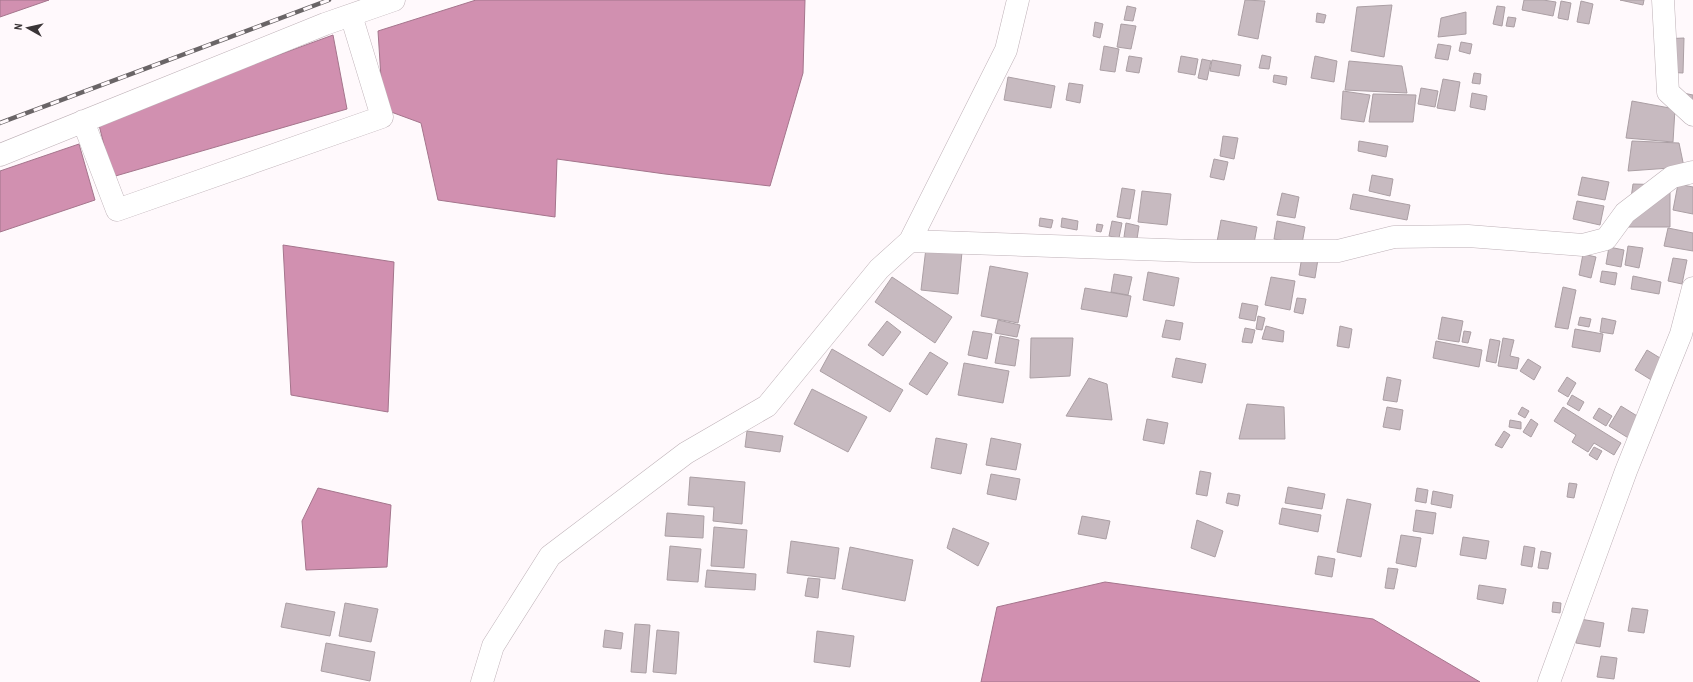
<svg xmlns="http://www.w3.org/2000/svg" width="1693" height="682" viewBox="0 0 1693 682" font-family="'Archivo Narrow',sans-serif">
  <rect width="100%" height="100%" fill="#fff9fc"/>
  <path fill="#d190b0" stroke="#a4758c" d="M 0,0 L 49,0 L 0,17 Z
    M 476,0 L 805,0 L 803,73 L 770,186 L 665,174 L 557,159 L 555,217 L 438,200 L 421,123 L 383,109 L 378,31 Z
    M 333,35 L 347,109 L 112,177 L 98,121 Z
    M 79,144 L 95,200 L 0,232 L 0,171 Z
    M 283,245 L 394,262 L 388,412 L 291,395 Z
    M 318,488 L 391,505 L 387,567 L 306,570 L 302,521 Z
    M 1105,582 L 1373,619 L 1480,682 L 981,682 L 997,607 Z"/>
  <path fill="#c7bac0" stroke="#ab9fa4" d="M 1245,0 L 1265,1 L 1258,39 L 1238,35 Z
    M 1524,0 L 1543,0 L 1556,2 L 1553,16 L 1522,10 Z
    M 1620,0 L 1644,0 L 1643,5 Z
    M 1561,1 L 1571,3 L 1568,20 L 1558,18 Z
    M 1581,1 L 1593,4 L 1589,24 L 1577,22 Z
    M 1392,5 L 1384,57 L 1351,51 L 1357,7 Z
    M 1127,6 L 1136,8 L 1133,21 L 1124,20 Z
    M 1497,6 L 1505,7 L 1502,26 L 1493,24 Z
    M 1466,12 L 1466,34 L 1438,37 L 1441,18 Z
    M 1317,13 L 1326,15 L 1324,23 L 1316,22 Z
    M 1508,17 L 1516,18 L 1514,27 L 1506,26 Z
    M 1095,22 L 1103,24 L 1100,38 L 1093,36 Z
    M 1121,24 L 1136,26 L 1131,49 L 1117,47 Z
    M 1684,38 L 1683,73 L 1665,72 L 1662,39 Z
    M 1461,42 L 1472,44 L 1470,54 L 1459,51 Z
    M 1438,44 L 1451,46 L 1448,60 L 1435,58 Z
    M 1104,46 L 1119,49 L 1115,72 L 1100,70 Z
    M 1262,55 L 1271,57 L 1269,69 L 1259,68 Z
    M 1129,56 L 1142,58 L 1139,73 L 1126,71 Z
    M 1181,56 L 1198,59 L 1195,75 L 1178,72 Z
    M 1315,56 L 1337,61 L 1334,82 L 1311,78 Z
    M 1202,59 L 1211,61 L 1207,80 L 1198,78 Z
    M 1212,60 L 1241,65 L 1239,76 L 1210,71 Z
    M 1349,61 L 1402,66 L 1407,93 L 1345,90 Z
    M 1474,73 L 1481,74 L 1480,84 L 1472,83 Z
    M 1274,75 L 1287,77 L 1286,85 L 1273,82 Z
    M 1008,77 L 1055,86 L 1051,108 L 1004,100 Z
    M 1443,79 L 1460,82 L 1455,111 L 1437,108 Z
    M 1069,83 L 1083,85 L 1080,103 L 1066,100 Z
    M 1421,88 L 1438,91 L 1435,107 L 1418,104 Z
    M 1343,91 L 1370,95 L 1364,122 L 1341,119 Z
    M 1472,93 L 1487,96 L 1485,110 L 1470,107 Z
    M 1683,93 L 1693,95 L 1693,101 Z
    M 1373,94 L 1416,95 L 1413,122 L 1369,122 Z
    M 1632,101 L 1675,109 L 1673,142 L 1626,138 Z
    M 1223,136 L 1238,138 L 1234,159 L 1220,156 Z
    M 1359,141 L 1388,146 L 1386,157 L 1358,151 Z
    M 1632,141 L 1679,143 L 1684,167 L 1628,171 Z
    M 1214,159 L 1228,162 L 1224,180 L 1210,177 Z
    M 1372,175 L 1393,179 L 1390,196 L 1369,191 Z
    M 1582,177 L 1609,182 L 1605,200 L 1578,195 Z
    M 1633,184 L 1670,185 L 1670,227 L 1627,227 Z
    M 1678,184 L 1693,187 L 1693,214 L 1673,210 Z
    M 1122,188 L 1135,190 L 1130,219 L 1117,217 Z
    M 1142,191 L 1171,194 L 1167,225 L 1138,222 Z
    M 1282,193 L 1299,197 L 1295,218 L 1277,215 Z
    M 1353,194 L 1410,205 L 1407,220 L 1350,209 Z
    M 1577,201 L 1604,206 L 1600,225 L 1573,219 Z
    M 1040,218 L 1053,220 L 1051,228 L 1039,226 Z
    M 1062,218 L 1078,221 L 1077,230 L 1061,227 Z
    M 1221,220 L 1257,227 L 1253,249 L 1217,242 Z
    M 1112,221 L 1122,223 L 1119,238 L 1109,236 Z
    M 1277,221 L 1305,227 L 1302,244 L 1274,239 Z
    M 1126,223 L 1139,226 L 1137,239 L 1124,237 Z
    M 1097,224 L 1103,225 L 1101,232 L 1096,231 Z
    M 1668,228 L 1693,233 L 1693,251 L 1664,246 Z
    M 1628,246 L 1643,248 L 1639,268 L 1625,265 Z
    M 1609,247 L 1624,250 L 1621,267 L 1606,264 Z
    M 926,248 L 962,252 L 958,294 L 921,290 Z
    M 1583,254 L 1596,257 L 1591,278 L 1579,275 Z
    M 1302,256 L 1318,259 L 1315,278 L 1299,275 Z
    M 1673,258 L 1687,260 L 1682,284 L 1668,281 Z
    M 990,266 L 1028,273 L 1018,323 L 981,316 Z
    M 1602,271 L 1617,273 L 1615,285 L 1600,282 Z
    M 1148,272 L 1179,278 L 1174,306 L 1143,300 Z
    M 1114,274 L 1132,277 L 1128,295 L 1111,292 Z
    M 1633,276 L 1661,282 L 1659,294 L 1631,289 Z
    M 892,277 L 952,317 L 935,343 L 875,302 Z
    M 1271,277 L 1295,281 L 1290,310 L 1265,305 Z
    M 1563,287 L 1576,290 L 1568,329 L 1555,327 Z
    M 1085,288 L 1131,296 L 1127,317 L 1081,309 Z
    M 1297,298 L 1306,299 L 1303,314 L 1294,312 Z
    M 1242,303 L 1258,306 L 1255,321 L 1239,318 Z
    M 1258,316 L 1265,318 L 1262,330 L 1256,329 Z
    M 1442,317 L 1463,321 L 1459,342 L 1438,339 Z
    M 1580,317 L 1591,319 L 1589,327 L 1578,325 Z
    M 1602,318 L 1616,321 L 1613,334 L 1600,332 Z
    M 998,320 L 1020,325 L 1017,337 L 995,333 Z
    M 1166,320 L 1183,323 L 1180,340 L 1162,337 Z
    M 887,321 L 901,332 L 883,356 L 868,345 Z
    M 1266,326 L 1284,331 L 1283,342 L 1262,339 Z
    M 1340,326 L 1352,329 L 1349,348 L 1337,346 Z
    M 1245,328 L 1255,330 L 1252,343 L 1242,342 Z
    M 1575,329 L 1603,334 L 1600,352 L 1572,347 Z
    M 973,331 L 992,334 L 987,359 L 968,355 Z
    M 1464,331 L 1471,332 L 1468,343 L 1462,342 Z
    M 1000,336 L 1019,340 L 1015,366 L 995,363 Z
    M 1031,338 L 1073,338 L 1070,376 L 1030,378 Z
    M 1503,338 L 1514,340 L 1510,356 L 1519,358 L 1517,369 L 1498,366 Z
    M 1490,339 L 1500,341 L 1496,363 L 1486,361 Z
    M 1436,341 L 1482,350 L 1479,367 L 1433,358 Z
    M 832,349 L 903,390 L 890,412 L 820,371 Z
    M 1647,350 L 1665,361 L 1653,381 L 1635,370 Z
    M 930,352 L 948,363 L 927,395 L 909,384 Z
    M 1176,358 L 1206,364 L 1202,383 L 1172,377 Z
    M 1528,359 L 1541,367 L 1534,380 L 1520,371 Z
    M 964,363 L 1009,371 L 1003,403 L 958,395 Z
    M 1387,377 L 1401,380 L 1397,402 L 1383,400 Z
    M 1567,377 L 1576,383 L 1568,397 L 1558,391 Z
    M 1089,378 L 1107,384 L 1112,420 L 1066,416 Z
    M 812,389 L 867,417 L 848,452 L 794,424 Z
    M 1572,395 L 1584,402 L 1579,411 L 1567,404 Z
    M 1247,404 L 1284,407 L 1285,439 L 1239,439 Z
    M 1621,406 L 1642,419 L 1630,439 L 1609,426 Z
    M 1387,407 L 1403,410 L 1400,430 L 1383,427 Z
    M 1522,407 L 1529,411 L 1525,418 L 1518,414 Z
    M 1563,407 L 1621,443 L 1614,455 L 1594,443 L 1588,452 L 1572,442 L 1576,435 L 1554,421 Z
    M 1599,408 L 1612,416 L 1606,426 L 1593,418 Z
    M 1147,419 L 1168,423 L 1164,444 L 1143,440 Z
    M 1531,419 L 1538,424 L 1531,437 L 1523,432 Z
    M 1510,420 L 1521,422 L 1521,429 L 1509,427 Z
    M 747,431 L 783,436 L 780,452 L 745,447 Z
    M 1504,431 L 1510,435 L 1502,448 L 1495,445 Z
    M 936,438 L 967,444 L 961,474 L 931,468 Z
    M 991,438 L 1021,444 L 1016,470 L 986,465 Z
    M 1594,447 L 1602,451 L 1597,460 L 1589,455 Z
    M 1200,471 L 1211,473 L 1207,496 L 1196,494 Z
    M 991,474 L 1020,479 L 1016,500 L 987,494 Z
    M 690,477 L 745,482 L 742,524 L 713,521 L 714,507 L 688,505 Z
    M 1569,483 L 1577,484 L 1574,498 L 1567,497 Z
    M 1288,487 L 1325,494 L 1322,509 L 1285,503 Z
    M 1417,488 L 1428,490 L 1426,503 L 1415,501 Z
    M 1433,491 L 1453,495 L 1451,508 L 1431,504 Z
    M 1228,493 L 1240,495 L 1238,506 L 1226,503 Z
    M 1347,499 L 1371,504 L 1361,557 L 1337,552 Z
    M 1282,508 L 1321,515 L 1318,532 L 1279,524 Z
    M 1416,510 L 1436,513 L 1433,534 L 1413,531 Z
    M 667,513 L 704,516 L 703,538 L 665,536 Z
    M 1082,516 L 1110,521 L 1106,539 L 1078,534 Z
    M 1197,520 L 1223,531 L 1215,557 L 1191,548 Z
    M 714,527 L 747,530 L 744,568 L 711,566 Z
    M 953,528 L 989,543 L 978,566 L 947,548 Z
    M 1401,535 L 1421,538 L 1416,567 L 1396,563 Z
    M 1463,537 L 1489,541 L 1486,559 L 1460,555 Z
    M 791,541 L 839,548 L 835,579 L 787,573 Z
    M 670,546 L 701,549 L 698,582 L 667,580 Z
    M 1524,546 L 1535,548 L 1532,567 L 1521,565 Z
    M 850,547 L 913,560 L 905,601 L 842,589 Z
    M 1541,551 L 1551,553 L 1548,569 L 1538,568 Z
    M 1318,556 L 1335,559 L 1332,577 L 1315,574 Z
    M 1388,568 L 1398,569 L 1394,589 L 1385,588 Z
    M 707,570 L 756,574 L 755,590 L 705,587 Z
    M 808,578 L 820,579 L 818,598 L 805,596 Z
    M 1479,585 L 1506,589 L 1503,604 L 1477,599 Z
    M 1553,602 L 1561,603 L 1560,613 L 1552,612 Z
    M 286,603 L 335,612 L 330,636 L 281,627 Z
    M 345,603 L 378,609 L 371,642 L 339,636 Z
    M 1632,608 L 1648,610 L 1644,633 L 1628,631 Z
    M 1580,619 L 1604,623 L 1600,647 L 1576,643 Z
    M 635,624 L 650,625 L 646,673 L 631,672 Z
    M 605,630 L 623,633 L 621,649 L 603,647 Z
    M 657,630 L 679,632 L 676,674 L 653,672 Z
    M 817,631 L 854,636 L 850,667 L 814,662 Z
    M 326,643 L 375,652 L 370,681 L 321,671 Z
    M 1601,656 L 1617,658 L 1614,679 L 1597,677 Z"/>
  <g fill="none" stroke-linecap="round" stroke-linejoin="round">
    <defs>
      <path id="minor" d="M 1663,0 L 1668,92 L 1693,115
        M 83,121 L 117,210 L 382,117 L 351,15
        M 0,155 L 325,24 L 394,0
        M 910,241 L 1194,251 L 1338,251 L 1394,237 L 1468,236 L 1583,245 L 1606,239 L 1625,213 L 1672,177 L 1693,172
        M 482,682 L 493,646 L 550,556 L 686,453 L 767,406 L 879,269 L 910,241 L 1006,50 L 1018,0
        M 1549,682 L 1626,471 L 1681,334 L 1693,288"/>
    </defs>
    <use href="#minor" stroke="#beb1b7" stroke-width="23"/>
    <use href="#minor" stroke="#fff" stroke-width="22"/>
    <defs>
      <path id="rail" d="M 0,123 L 329,0"/>
    </defs>
    <use href="#rail" stroke="#6a6567" stroke-width="4.5"/>
    <use href="#rail" stroke="#fff9fc" stroke-width="3" stroke-dasharray="9" stroke-linecap="butt"/>
  </g>
  <g transform="translate(28 28) rotate(278)" stroke="#fff9fc" stroke-width="3" paint-order="stroke">
  <path d="M0-3L7 15L0 10L-7 15Z" fill="#3a3537"/>
  <text y="-6" font-size="11" font-weight="bold" text-anchor="middle" fill="#3a3537">N</text>
  </g>
</svg>
